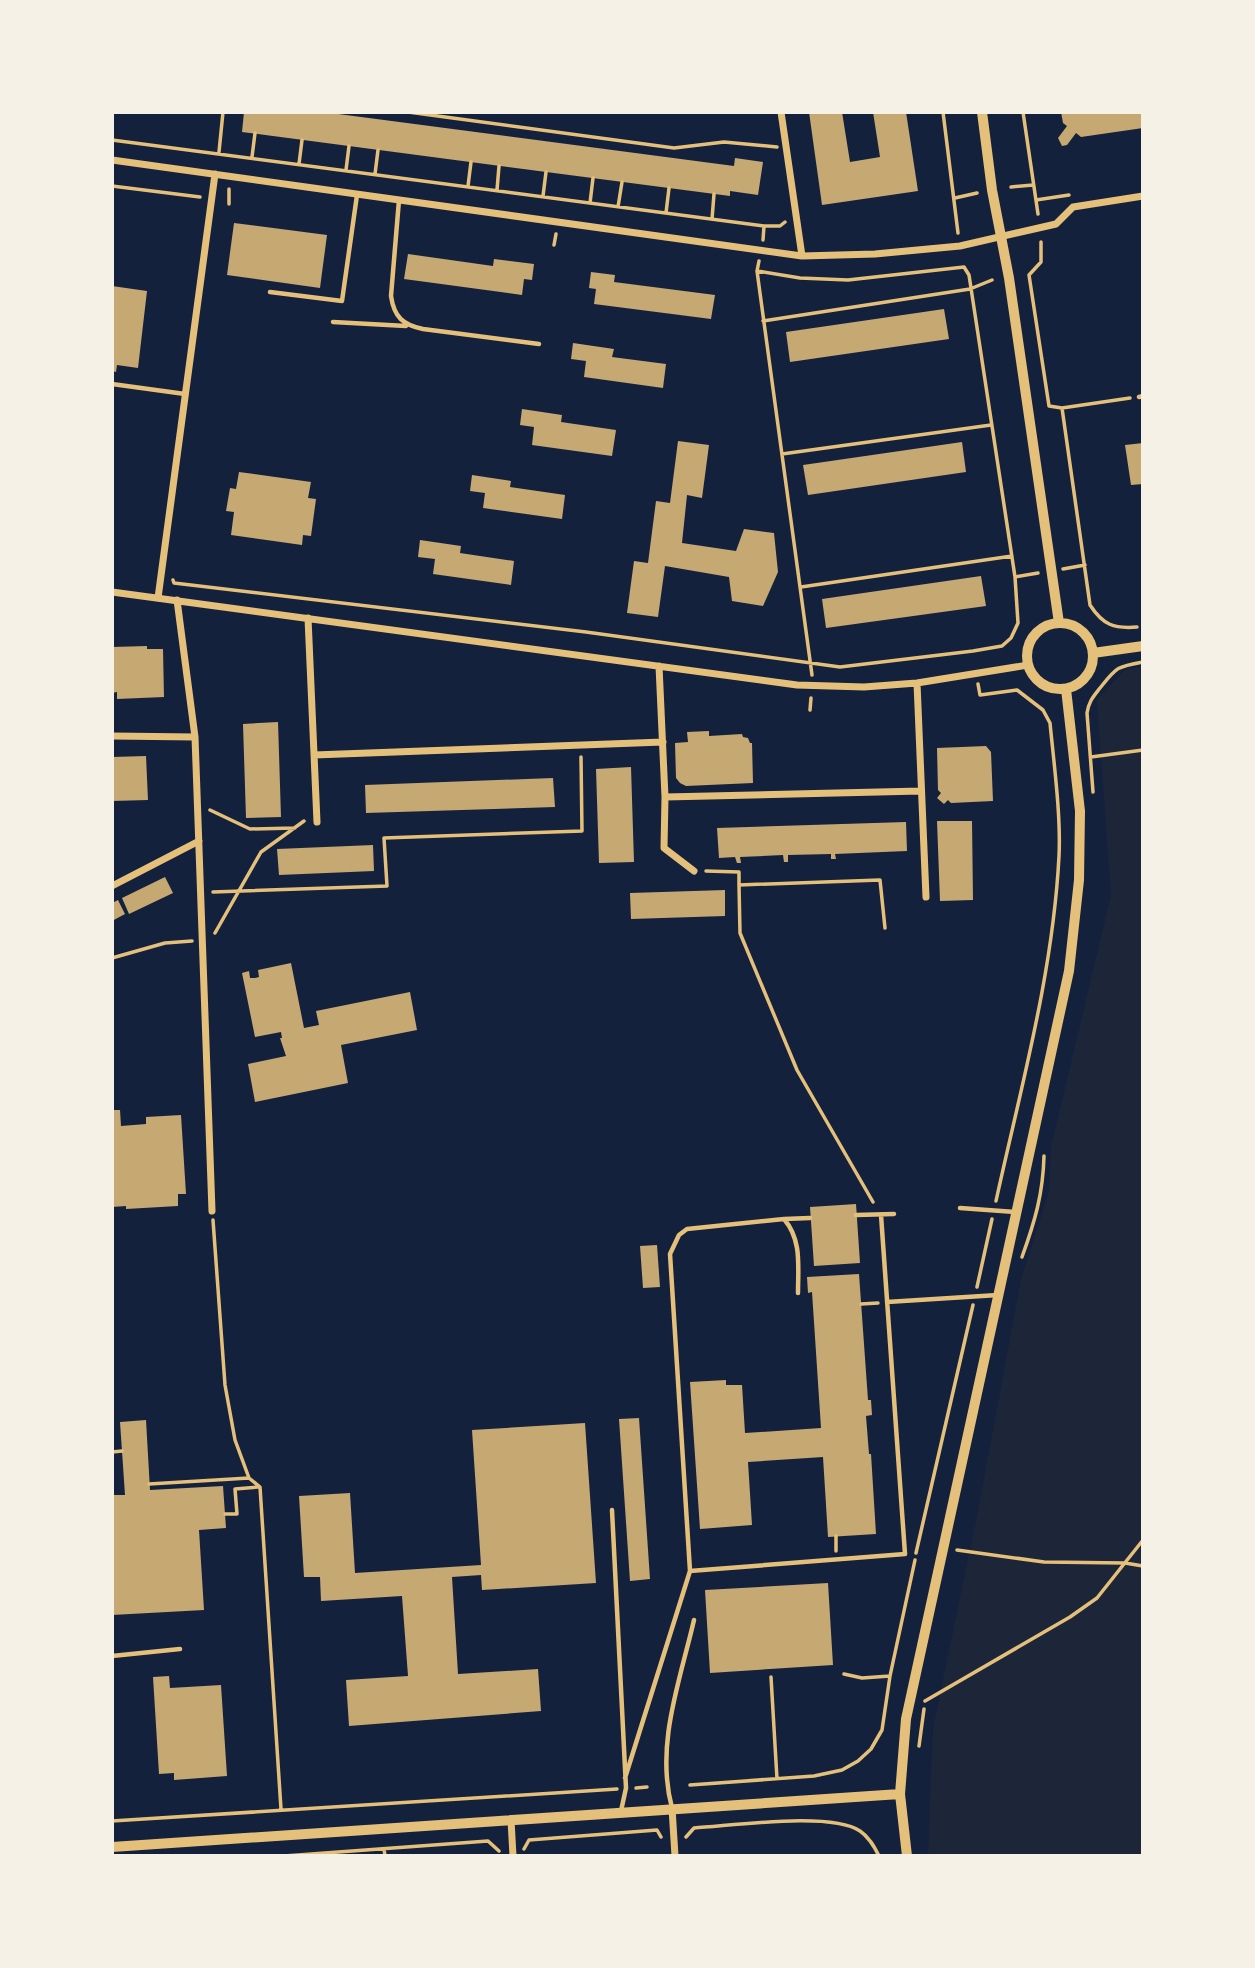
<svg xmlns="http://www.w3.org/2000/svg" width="1255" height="1968" viewBox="0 0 1255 1968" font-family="'Titillium Web',sans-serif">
  <rect width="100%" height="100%" fill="#14213d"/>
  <path fill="#1d2539" d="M 1143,667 L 1143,1856 L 928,1856 L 933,1728 L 978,1511 L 1021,1280 L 1049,1191 L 1051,1147 L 1111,895 L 1097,700 L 1126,669 Z"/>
  <path fill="#c6a872" d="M 244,112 L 323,112 L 734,166 L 735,158 L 763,162 L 758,195 L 730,191 L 730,196 L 242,132 Z
    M 809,112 L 842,112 L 850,162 L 880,157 L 873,112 L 906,112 L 918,191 L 822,205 Z
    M 1061,112 L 1142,112 L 1143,128 L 1081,137 L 1076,133 L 1067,145 L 1062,146 L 1058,138 L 1067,126 L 1063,123 Z
    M 234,223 L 327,235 L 320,288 L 227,275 Z
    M 408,254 L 493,266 L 494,259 L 534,264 L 532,280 L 524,279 L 522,295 L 404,279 Z
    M 591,272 L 615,275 L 614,282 L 715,295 L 711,319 L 594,304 L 596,289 L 589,288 Z
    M 112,286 L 147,291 L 138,368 L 117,365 L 116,372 L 112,371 Z
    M 944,309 L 949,339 L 790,362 L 786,332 Z
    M 573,343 L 614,349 L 612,357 L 666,364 L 663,388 L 584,377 L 586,361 L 571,359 Z
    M 522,409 L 562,415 L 561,422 L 616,430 L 612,456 L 532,445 L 534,427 L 520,425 Z
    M 678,441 L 709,445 L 702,498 L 687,495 L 682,543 L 736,551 L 744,529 L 774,533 L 778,572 L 763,606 L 732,601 L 729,577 L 665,566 L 658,617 L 627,613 L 634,561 L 648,563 L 656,501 L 670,503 Z
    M 962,442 L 966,472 L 808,495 L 803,465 Z
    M 1143,443 L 1143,484 L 1131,485 L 1125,445 Z
    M 239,472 L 311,482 L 308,498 L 316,499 L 311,536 L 303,535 L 302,545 L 231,535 L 234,512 L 226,511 L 230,488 L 236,489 Z
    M 472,475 L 511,481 L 510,487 L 565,495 L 562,519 L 483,508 L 485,493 L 470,491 Z
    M 420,540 L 461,546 L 460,553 L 514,561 L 511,585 L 433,574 L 435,559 L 418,557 Z
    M 981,576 L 986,606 L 826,628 L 822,599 Z
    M 147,646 L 147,649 L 163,649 L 164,697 L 117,699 L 117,692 L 112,693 L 112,647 Z
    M 278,722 L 281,817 L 246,818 L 243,724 Z
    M 709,731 L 709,736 L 742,734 L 743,737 L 748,738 L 750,743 L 752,743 L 753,783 L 686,786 L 680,783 L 676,778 L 675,743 L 688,742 L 687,732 Z
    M 986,746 L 991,752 L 993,801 L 951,803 L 948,800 L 944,804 L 937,798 L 941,793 L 938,790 L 937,748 Z
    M 146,756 L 148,800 L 112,801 L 112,757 Z
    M 631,767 L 634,862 L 599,863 L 596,769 Z
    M 553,778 L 555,807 L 366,813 L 365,785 Z
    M 937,821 L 972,821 L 973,900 L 940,901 Z
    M 906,822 L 907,851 L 835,854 L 836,859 L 831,859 L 831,854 L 788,855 L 788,862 L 784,862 L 783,855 L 740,857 L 741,863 L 737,863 L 735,857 L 719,858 L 717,828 Z
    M 373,845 L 374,871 L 279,875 L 277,849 Z
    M 165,877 L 173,893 L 129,914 L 122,898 Z
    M 725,890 L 725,916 L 631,919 L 630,893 Z
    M 118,900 L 125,914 L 112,921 L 112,903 Z
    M 291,963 L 304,1028 L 319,1025 L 316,1011 L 410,992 L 417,1030 L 341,1045 L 348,1083 L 255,1102 L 248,1064 L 286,1056 L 280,1038 L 282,1038 L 281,1032 L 255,1037 L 242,973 L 249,971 L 250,978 L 255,978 L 259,977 L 258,970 Z
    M 112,1110 L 120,1110 L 121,1126 L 146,1124 L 146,1117 L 181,1115 L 186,1194 L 178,1194 L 178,1206 L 126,1209 L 126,1206 L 112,1207 Z
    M 856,1204 L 860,1263 L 814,1266 L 810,1207 Z
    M 657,1245 L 660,1287 L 643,1288 L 640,1246 Z
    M 859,1274 L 868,1400 L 871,1400 L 872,1415 L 866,1416 L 869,1454 L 871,1454 L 876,1534 L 828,1537 L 823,1457 L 748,1462 L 752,1525 L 700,1529 L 690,1382 L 726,1380 L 726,1385 L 742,1385 L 745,1433 L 821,1428 L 812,1292 L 808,1293 L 807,1277 Z
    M 639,1418 L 650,1579 L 630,1581 L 619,1419 Z
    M 146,1420 L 150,1490 L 223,1486 L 226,1528 L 199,1530 L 204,1610 L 112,1615 L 112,1495 L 125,1495 L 120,1422 Z
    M 585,1423 L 596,1583 L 482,1590 L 481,1575 L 452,1577 L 458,1674 L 538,1669 L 541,1711 L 349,1726 L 346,1680 L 408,1676 L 402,1596 L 321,1601 L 320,1577 L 304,1577 L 299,1496 L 350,1493 L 355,1573 L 481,1565 L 472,1430 Z
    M 828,1583 L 833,1665 L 710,1673 L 705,1590 Z
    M 169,1676 L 170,1688 L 221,1685 L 227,1776 L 174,1780 L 174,1773 L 159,1774 L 153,1677 Z"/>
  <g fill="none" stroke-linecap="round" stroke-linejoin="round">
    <path stroke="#e5c07b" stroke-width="3.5" d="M 408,112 L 674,148 L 724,142 L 777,147
      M 943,112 L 958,233
      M 1023,112 L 1038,214
      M 112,140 L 764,226 L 763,240
      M 219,152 L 223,112
      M 252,157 L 255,133
      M 299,164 L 302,140
      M 346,170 L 349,146
      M 375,174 L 378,150
      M 112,186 L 200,197
      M 468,186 L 471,162
      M 1011,187 L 1033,185
      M 497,190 L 499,166
      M 543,196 L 546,172
      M 955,198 L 977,193
      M 1036,200 L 1069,195
      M 590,203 L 593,178
      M 229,204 L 229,189
      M 618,207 L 622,182
      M 666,213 L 669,188
      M 712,219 L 714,194
      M 764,226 L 780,226 L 785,222
      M 1041,242 L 1041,262 L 1029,275 L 1049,406 L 1062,408 L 1130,398
      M 554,245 L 556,234
      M 757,271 L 812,675
      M 763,321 L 970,289 L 992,280
      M 1062,408 L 1090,605 C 1103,625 1114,629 1137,627
      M 782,454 L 991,425
      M 1063,569 L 1085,565
      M 1015,577 L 1038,573
      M 173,580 L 174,583 L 586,632 L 840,667 L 973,651 L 1002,646 L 1011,638 L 1018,623 L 1015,577 L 969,275 L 964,267 L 848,280 L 800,278 L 757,271 L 759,261
      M 801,587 L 1012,556
      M 978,684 L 980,695 L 1017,690 L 1043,710 L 1050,723 C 1054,764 1061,816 1059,856 C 1053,973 1021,1087 996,1201
      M 810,710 L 811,698
      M 1091,757 L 1143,750
      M 1093,792 L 1087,713 C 1089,701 1093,697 1100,688 C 1117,667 1116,667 1143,662
      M 210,810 L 250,829 L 295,828
      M 706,871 L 739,872 L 739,885 L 880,880 L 885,928
      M 739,885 L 740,933 L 797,1070 L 873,1202
      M 213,892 L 387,886 L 384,838 L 582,831 L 581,757
      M 215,933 L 261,852 L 304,821
      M 112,958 L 165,943 L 192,941
      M 213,1220 L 225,1385 L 235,1440 L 249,1478 L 260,1487 L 281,1809
      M 1022,1257 C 1035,1221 1043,1194 1044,1156
      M 977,1287 L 992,1219
      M 861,1304 L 878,1303
      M 112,1452 L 122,1451
      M 149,1484 L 249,1478
      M 225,1514 L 237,1514 L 235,1489 L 258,1487
      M 836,1536 L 836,1551
      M 957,1550 L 1044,1562 L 1125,1563 L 1143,1566
      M 916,1553 L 973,1305
      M 844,1674 L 862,1678 L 890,1676
      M 771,1677 L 777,1779
      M 925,1701 L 1070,1617 L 1097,1598 L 1143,1540
      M 919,1746 L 924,1709
      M 690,1785 L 814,1776 L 842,1770 L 858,1761 L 871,1749 L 882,1730 L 890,1676 L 915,1560
      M 636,1788 L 647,1787
      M 112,1821 L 617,1789
      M 686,1837 L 694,1828 C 731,1826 831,1811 860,1831 C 869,1837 874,1846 879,1856
      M 384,1849 L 385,1856
      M 524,1849 L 529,1840 L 657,1830 L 661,1837
      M 284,1856 L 488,1841 L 499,1851"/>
    <path stroke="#e5c07b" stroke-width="4.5" d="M 399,200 L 391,296 C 394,317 403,325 423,329 L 539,344
      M 270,292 L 342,301 L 357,195
      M 333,322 L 406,326
      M 112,384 L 185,394
      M 1139,397 L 1143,396
      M 960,1208 L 1015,1212
      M 856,1215 L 894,1214
      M 784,1219 L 810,1218
      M 887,1302 L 998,1295
      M 612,1510 L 626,1788 L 621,1811
      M 690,1571 L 905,1554 L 881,1215
      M 112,1656 L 180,1649
      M 625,1778 L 690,1571 L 670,1254 L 679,1235 L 687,1229 L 784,1219 C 802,1240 798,1266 798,1293
      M 672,1808 C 655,1745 680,1681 694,1620"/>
    <path stroke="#e5c07b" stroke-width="7" d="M 781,112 L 802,256
      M 112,160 L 802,256 L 875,254 L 960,246 L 1056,224 L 1073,207 L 1143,196
      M 112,592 L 797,685 L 864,687 L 917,683 L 1028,665
      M 158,598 L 215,174
      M 177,600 L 195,737 L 212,1211
      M 308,618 L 317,822
      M 659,666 L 665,797 L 664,848 L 694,871
      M 917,683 L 926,897
      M 112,736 L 195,737
      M 314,755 L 663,742
      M 665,797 L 921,791
      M 112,886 L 199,841
      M 672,1808 L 675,1856
      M 511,1820 L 513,1856"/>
    <path stroke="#e5c07b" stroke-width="10" d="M 982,112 L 992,190 L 1009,278 L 1059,623
      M1027 656a33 33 0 1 1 66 0a33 33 0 1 1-66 0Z
      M 1093,653 L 1143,646
      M 112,1847 L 900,1794
      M 907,1856 L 900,1794 L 906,1719 L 1069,971 L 1079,880 L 1080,811 L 1066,689"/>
  </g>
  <rect width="1255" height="1968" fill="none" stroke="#f6f1e7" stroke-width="228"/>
</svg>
